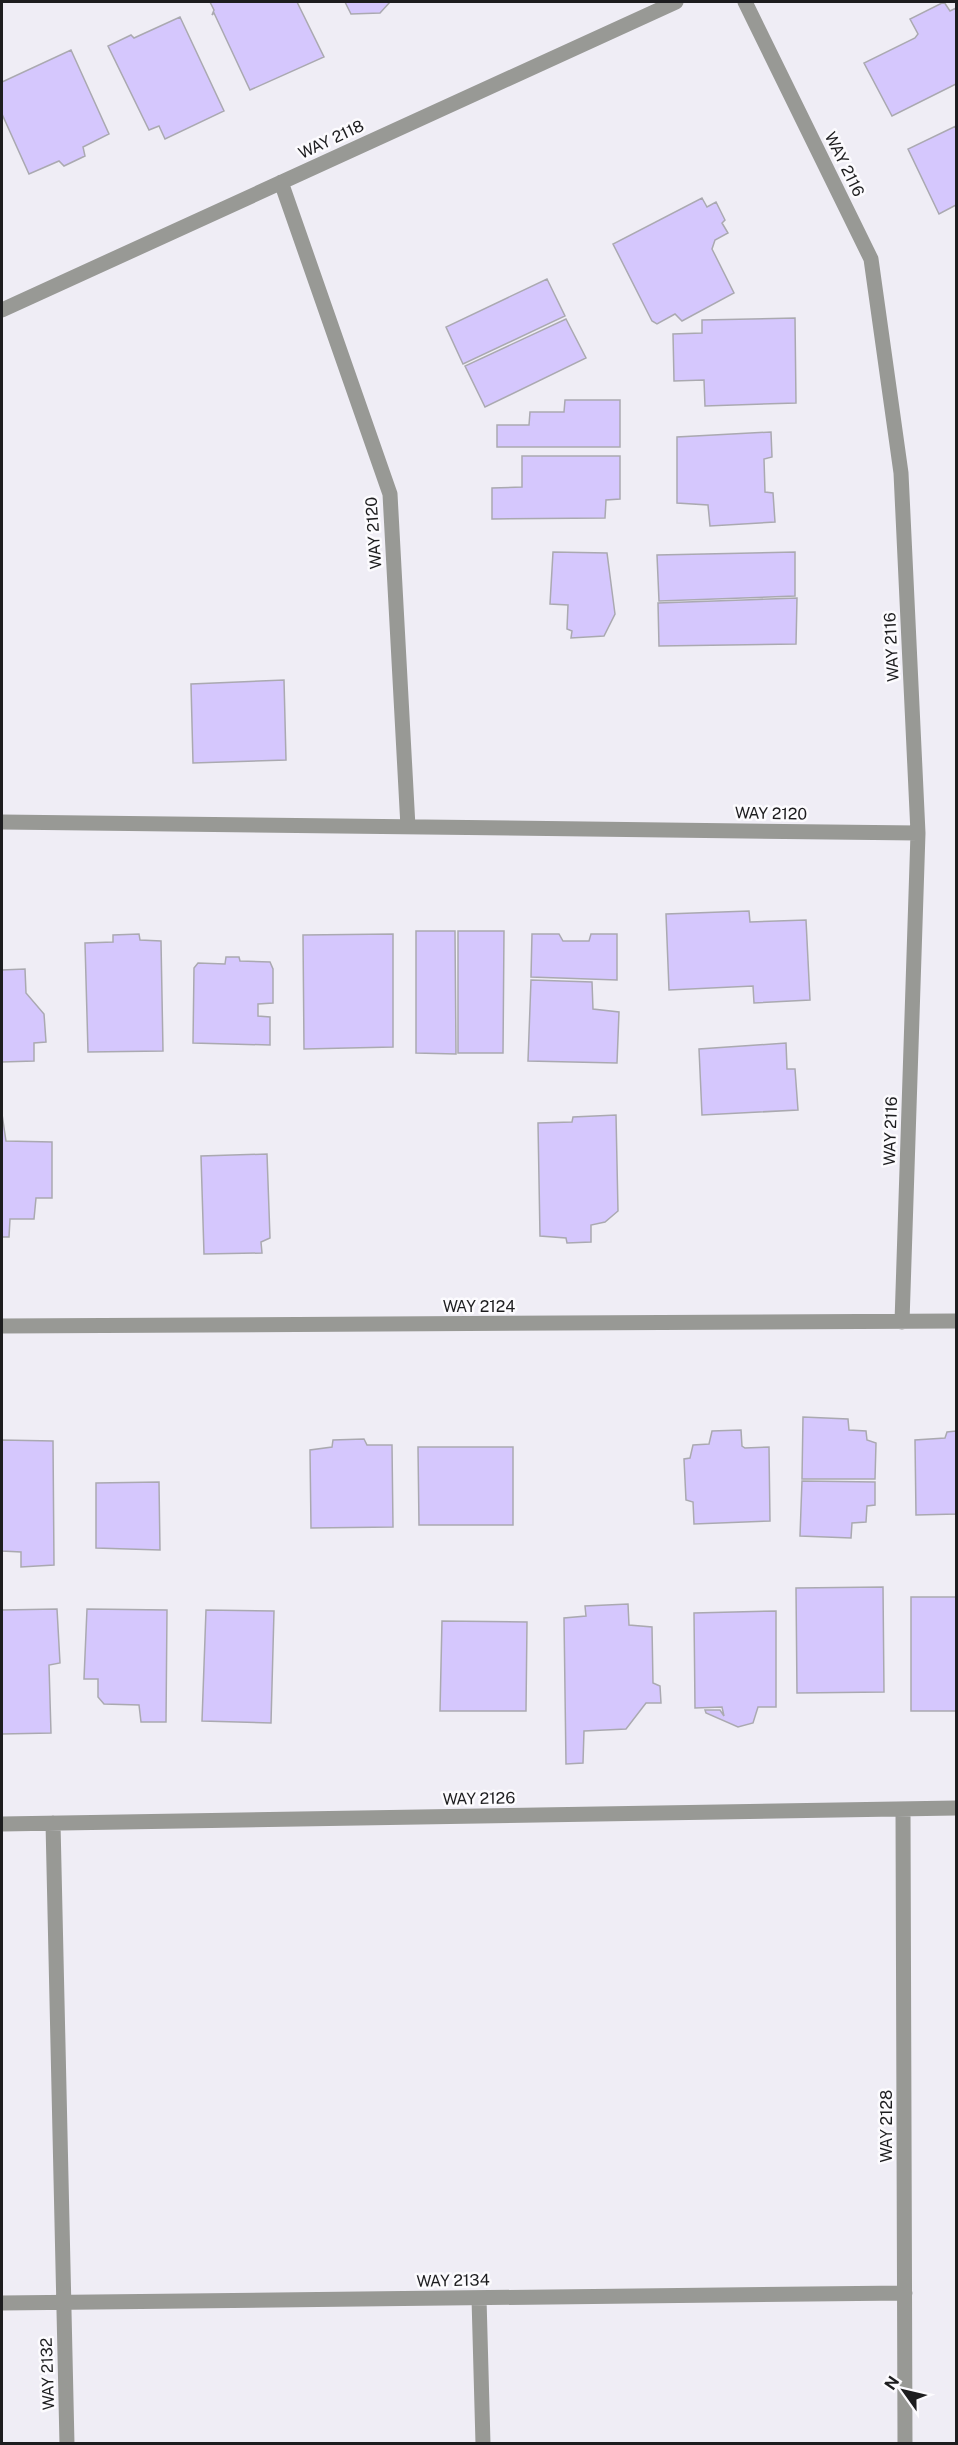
<svg xmlns="http://www.w3.org/2000/svg" width="958" height="2445" viewBox="0 0 958 2445" font-family="'Public Sans',sans-serif">
  <rect width="100%" height="100%" fill="#efedf5"/>
  <path fill="#d5c7fd" stroke="#aaa9b0" stroke-width="1.5" d="M 210,2 L 297,2 L 324,57 L 250,90 L 214,13 L 212,15 L 214,10 Z
    M 345,2 L 390,2 L 380,13 L 351,14 Z
    M 944,2 L 950,11 L 956,8 L 956,84 L 892,116 L 864,63 L 915,38 L 918,34 L 910,19 Z
    M 180,17 L 224,111 L 165,139 L 159,126 L 149,130 L 108,46 L 131,35 L 134,38 Z
    M 71,50 L 109,134 L 83,147 L 85,156 L 64,166 L 59,161 L 29,174 L 2,114 L 2,82 Z
    M 956,126 L 956,205 L 939,214 L 908,149 Z
    M 702,198 L 707,207 L 716,202 L 725,220 L 722,223 L 728,233 L 715,240 L 712,249 L 734,293 L 682,321 L 675,314 L 657,324 L 652,321 L 613,244 Z
    M 547,279 L 565,316 L 463,364 L 446,327 Z
    M 795,318 L 796,403 L 705,406 L 704,380 L 674,381 L 673,334 L 702,333 L 702,320 Z
    M 566,319 L 586,358 L 485,407 L 465,366 Z
    M 565,400 L 620,400 L 620,447 L 497,447 L 497,425 L 529,425 L 530,412 L 564,412 Z
    M 771,432 L 772,457 L 764,459 L 765,492 L 773,493 L 775,522 L 710,526 L 708,505 L 677,503 L 677,437 Z
    M 522,456 L 620,456 L 620,499 L 606,500 L 605,518 L 492,519 L 492,488 L 522,487 Z
    M 553,552 L 607,553 L 615,614 L 604,636 L 571,638 L 572,631 L 567,629 L 568,605 L 550,604 Z
    M 795,552 L 795,596 L 659,601 L 657,555 Z
    M 797,598 L 796,644 L 659,646 L 658,603 Z
    M 284,680 L 286,760 L 193,763 L 191,684 Z
    M 749,911 L 750,922 L 806,920 L 810,1000 L 754,1003 L 753,986 L 669,990 L 666,914 Z
    M 416,931 L 455,931 L 456,1054 L 416,1053 Z
    M 458,931 L 504,931 L 503,1053 L 458,1053 Z
    M 139,934 L 140,940 L 161,941 L 163,1051 L 88,1052 L 85,943 L 113,942 L 113,935 Z
    M 393,934 L 393,1047 L 304,1049 L 303,935 Z
    M 532,934 L 559,934 L 563,941 L 589,941 L 591,934 L 617,934 L 617,980 L 531,977 Z
    M 226,957 L 239,957 L 240,961 L 270,962 L 273,969 L 273,1003 L 258,1004 L 258,1016 L 270,1017 L 270,1045 L 193,1043 L 194,968 L 198,963 L 225,964 Z
    M 25,969 L 26,993 L 44,1014 L 46,1042 L 34,1043 L 34,1061 L 2,1062 L 2,970 Z
    M 531,980 L 592,982 L 593,1009 L 619,1012 L 617,1063 L 528,1061 Z
    M 786,1043 L 787,1069 L 795,1069 L 798,1110 L 702,1115 L 699,1049 Z
    M 2,1114 L 6,1141 L 52,1142 L 52,1198 L 36,1198 L 34,1219 L 10,1219 L 9,1237 L 2,1237 Z
    M 616,1115 L 618,1211 L 605,1222 L 591,1225 L 591,1242 L 567,1243 L 566,1238 L 540,1236 L 538,1123 L 572,1122 L 573,1117 Z
    M 267,1154 L 270,1238 L 261,1242 L 262,1253 L 204,1254 L 201,1156 Z
    M 803,1417 L 848,1419 L 849,1430 L 866,1431 L 867,1440 L 876,1443 L 875,1479 L 802,1479 Z
    M 741,1430 L 742,1446 L 745,1448 L 769,1447 L 770,1521 L 694,1524 L 693,1502 L 686,1500 L 684,1459 L 690,1458 L 693,1445 L 709,1444 L 712,1431 Z
    M 956,1431 L 956,1514 L 916,1515 L 915,1440 L 945,1438 L 947,1432 Z
    M 364,1439 L 367,1445 L 392,1445 L 393,1527 L 311,1528 L 310,1450 L 332,1447 L 333,1440 Z
    M 2,1440 L 53,1441 L 54,1565 L 21,1567 L 21,1552 L 2,1551 Z
    M 418,1447 L 513,1447 L 513,1525 L 419,1525 Z
    M 802,1481 L 875,1482 L 875,1505 L 867,1506 L 866,1522 L 852,1523 L 851,1538 L 800,1536 Z
    M 159,1482 L 160,1550 L 96,1548 L 96,1483 Z
    M 883,1587 L 884,1692 L 797,1693 L 796,1588 Z
    M 911,1597 L 956,1597 L 956,1711 L 911,1711 Z
    M 628,1604 L 629,1625 L 652,1627 L 653,1683 L 660,1686 L 661,1703 L 646,1703 L 626,1729 L 584,1731 L 583,1763 L 566,1764 L 564,1618 L 586,1616 L 585,1606 Z
    M 57,1609 L 60,1663 L 49,1665 L 51,1733 L 2,1734 L 2,1610 Z
    M 87,1609 L 167,1610 L 166,1722 L 141,1722 L 139,1705 L 104,1704 L 98,1697 L 98,1679 L 84,1679 Z
    M 206,1610 L 274,1611 L 271,1723 L 202,1721 Z
    M 776,1611 L 776,1707 L 758,1707 L 753,1723 L 738,1727 L 706,1713 L 705,1710 L 720,1710 L 724,1716 L 722,1707 L 695,1708 L 694,1613 Z
    M 442,1621 L 527,1622 L 526,1711 L 440,1711 Z"/>
  <g fill="none" stroke-linecap="round" stroke-linejoin="round">
    <path stroke="#989995" stroke-width="15" d="M 745,2 L 871,259 L 901,473 L 918,833 L 902,1322
      M 281,182 L 390,494 L 408,827
      M 2,310 L 676,2
      M 2,822 L 918,833
      M 2,1326 L 956,1321
      M 903,1809 L 905,2444
      M 53,1823 L 67,2444
      M 2,1824 L 956,1808
      M 479,2298 L 483,2444
      M 2,2303 L 905,2293"/>
  </g>
  <g text-anchor="middle" stroke-width="5" stroke-linejoin="round" paint-order="stroke">
    <g font-size="16" fill="#1d1d1f" stroke="#fcfbfe">
      <text transform="translate(331 139) rotate(-25)" y="6">WAY 2118</text>
      <text transform="translate(845 164) rotate(64)" y="6">WAY 2116</text>
      <text transform="translate(373 533) rotate(-94)" y="6">WAY 2120</text>
      <text transform="translate(891 647) rotate(-93)" y="6">WAY 2116</text>
      <text transform="translate(771 813) rotate(1)" y="6">WAY 2120</text>
      <text transform="translate(890 1131) rotate(-88)" y="6">WAY 2116</text>
      <text x="479" y="1312">WAY 2124</text>
      <text transform="translate(479 1798) rotate(-1)" y="6">WAY 2126</text>
      <text transform="translate(886 2126) rotate(-90)" y="6">WAY 2128</text>
      <text transform="translate(453 2280) rotate(-1)" y="6">WAY 2134</text>
      <text transform="translate(47 2374) rotate(-92)" y="6">WAY 2132</text>
    </g>
  </g>
  <rect width="958" height="2445" fill="none" stroke="#1d1d1f" stroke-width="6"/>
  <g transform="translate(904 2391) rotate(304)" stroke="#fcfbfe" stroke-width="4.5" paint-order="stroke">
  <path d="M0-4.5L10 22L0 15L-10 22Z" fill="#1d1d1f"/>
  <text y="-9" font-size="16" font-weight="bold" text-anchor="middle" fill="#1d1d1f">N</text>
  </g>
</svg>
